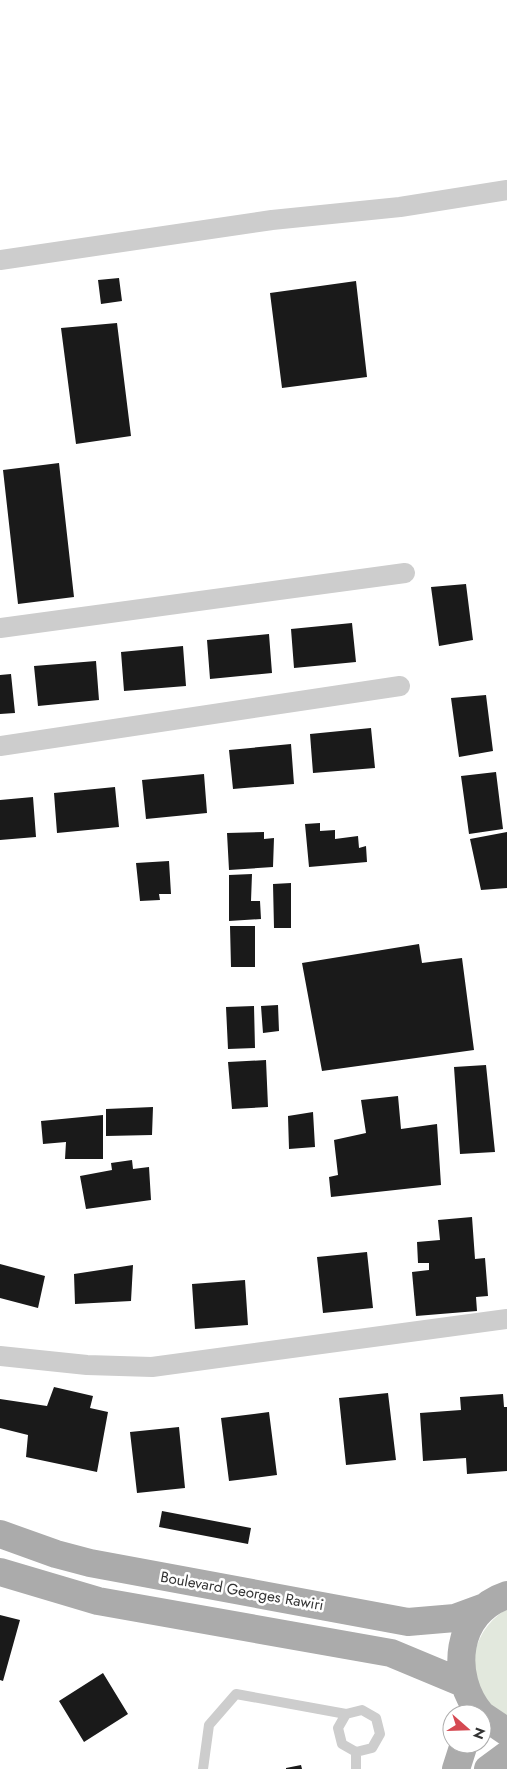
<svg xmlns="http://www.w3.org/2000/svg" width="507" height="1769" viewBox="0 0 507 1769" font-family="Jost,sans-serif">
  <rect width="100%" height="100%" fill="#fff"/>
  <path fill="#e2e8dd" d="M 507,1609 L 507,1716 C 502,1713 495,1709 491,1705 C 461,1675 473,1629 507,1609 Z"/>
  <path fill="#1a1a1a" d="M 119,278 L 122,301 L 101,304 L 98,280 Z
    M 356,281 L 367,377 L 282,388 L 270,293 Z
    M 117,323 L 131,436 L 76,444 L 61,328 Z
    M 59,463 L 74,597 L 18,604 L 3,470 Z
    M 466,584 L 473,640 L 439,646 L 431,587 Z
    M 352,623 L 356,662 L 294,668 L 291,629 Z
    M 269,634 L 272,673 L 210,679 L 207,640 Z
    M 183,646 L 186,686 L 124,691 L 121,652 Z
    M 96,661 L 99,700 L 38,706 L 34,666 Z
    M 11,674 L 15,713 L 0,714 L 0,675 Z
    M 486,695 L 493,751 L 459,757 L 451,698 Z
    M 371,728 L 375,768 L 313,773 L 310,734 Z
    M 291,744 L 294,784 L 233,789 L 229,750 Z
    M 496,772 L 503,829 L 469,834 L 461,776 Z
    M 204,774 L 207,813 L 146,819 L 142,780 Z
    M 115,787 L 119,827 L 57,833 L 54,793 Z
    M 33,797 L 36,837 L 0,840 L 0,800 Z
    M 320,823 L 320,831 L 335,830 L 335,839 L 358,836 L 359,848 L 366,846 L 367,862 L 309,867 L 305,824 Z
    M 264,832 L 264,839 L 274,838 L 273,867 L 229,870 L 227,833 Z
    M 507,832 L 507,888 L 481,890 L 470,839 Z
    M 169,861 L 171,894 L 159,894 L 160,900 L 140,901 L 136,863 Z
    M 252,874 L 251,901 L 260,901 L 261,919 L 229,921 L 229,875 Z
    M 291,883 L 291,928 L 274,928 L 273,884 Z
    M 230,926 L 255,926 L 255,967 L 231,967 Z
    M 419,944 L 422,963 L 462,958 L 474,1050 L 322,1071 L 302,963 Z
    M 278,1005 L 279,1031 L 263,1033 L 261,1006 Z
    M 254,1006 L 255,1048 L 228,1049 L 226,1007 Z
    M 266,1060 L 268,1107 L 232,1109 L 228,1062 Z
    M 486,1065 L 495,1152 L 460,1154 L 454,1067 Z
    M 398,1096 L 401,1129 L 437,1124 L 441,1185 L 331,1197 L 329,1177 L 338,1175 L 334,1140 L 366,1133 L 361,1100 Z
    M 153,1107 L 152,1135 L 106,1136 L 106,1109 Z
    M 313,1112 L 315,1147 L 289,1149 L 288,1116 Z
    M 103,1115 L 103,1159 L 65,1159 L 66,1142 L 43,1144 L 41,1121 Z
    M 132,1160 L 133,1169 L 149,1167 L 151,1200 L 86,1209 L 80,1176 L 112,1170 L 111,1163 Z
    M 472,1217 L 475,1259 L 485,1258 L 488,1296 L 476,1297 L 477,1311 L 416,1316 L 412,1272 L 429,1270 L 429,1263 L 418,1263 L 417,1242 L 440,1240 L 438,1220 Z
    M 367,1252 L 373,1308 L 323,1313 L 317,1257 Z
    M 0,1264 L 45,1276 L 38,1308 L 0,1298 Z
    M 133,1265 L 131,1301 L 75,1304 L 74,1274 Z
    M 245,1280 L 248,1325 L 195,1329 L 192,1284 Z
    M 54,1387 L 93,1396 L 90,1408 L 108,1412 L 97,1472 L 26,1457 L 28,1435 L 0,1428 L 0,1399 L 47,1406 Z
    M 388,1393 L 396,1460 L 346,1465 L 339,1398 Z
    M 503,1394 L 504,1407 L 507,1407 L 507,1471 L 467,1474 L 466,1458 L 423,1461 L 420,1413 L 461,1410 L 460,1397 Z
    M 269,1412 L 277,1475 L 229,1481 L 221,1418 Z
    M 179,1427 L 185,1488 L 137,1493 L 130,1432 Z
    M 162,1511 L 251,1528 L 248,1544 L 159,1527 Z
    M 0,1615 L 20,1620 L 3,1681 L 0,1680 Z
    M 103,1673 L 128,1714 L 84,1742 L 59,1701 Z
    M 301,1765 L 302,1769 L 286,1769 L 286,1768 Z"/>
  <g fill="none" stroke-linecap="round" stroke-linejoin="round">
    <path stroke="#cdcdcd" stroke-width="10" d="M 356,1752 L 356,1769
      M 203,1769 L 209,1725 L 236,1694 L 346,1714 L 362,1710 L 376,1718 L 380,1734 L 372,1748 L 356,1752 L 342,1744 L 338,1728 L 346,1714"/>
    <path stroke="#cdcdcd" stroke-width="20" d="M 0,260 L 272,220 L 400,207 L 507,190
      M 0,628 L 405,573
      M 0,746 L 400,686
      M 0,1356 L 87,1365 L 152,1367 L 507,1319"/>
    <path stroke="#ababab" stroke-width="28" d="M 0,1534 L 56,1554 L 90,1563 L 408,1622 L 455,1618 L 485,1607
      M 0,1572 L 98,1601 L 391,1653 L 463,1683
      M 481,1714 C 449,1676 455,1612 507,1595
      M 482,1715 L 507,1732
      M 456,1769 L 464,1744
      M 488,1769 L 507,1755"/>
  </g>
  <g text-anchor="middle" stroke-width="5" stroke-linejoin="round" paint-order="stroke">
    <g font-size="15" fill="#333" stroke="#fff">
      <text transform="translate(242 1591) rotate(10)" y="5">Boulevard Georges Rawiri</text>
    </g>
  </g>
  <g transform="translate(467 1729) rotate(110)"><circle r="24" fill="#ffffff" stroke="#adadad"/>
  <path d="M0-4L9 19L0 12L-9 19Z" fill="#d54952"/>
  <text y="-8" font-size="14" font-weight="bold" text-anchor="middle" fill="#333333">N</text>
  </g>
</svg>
